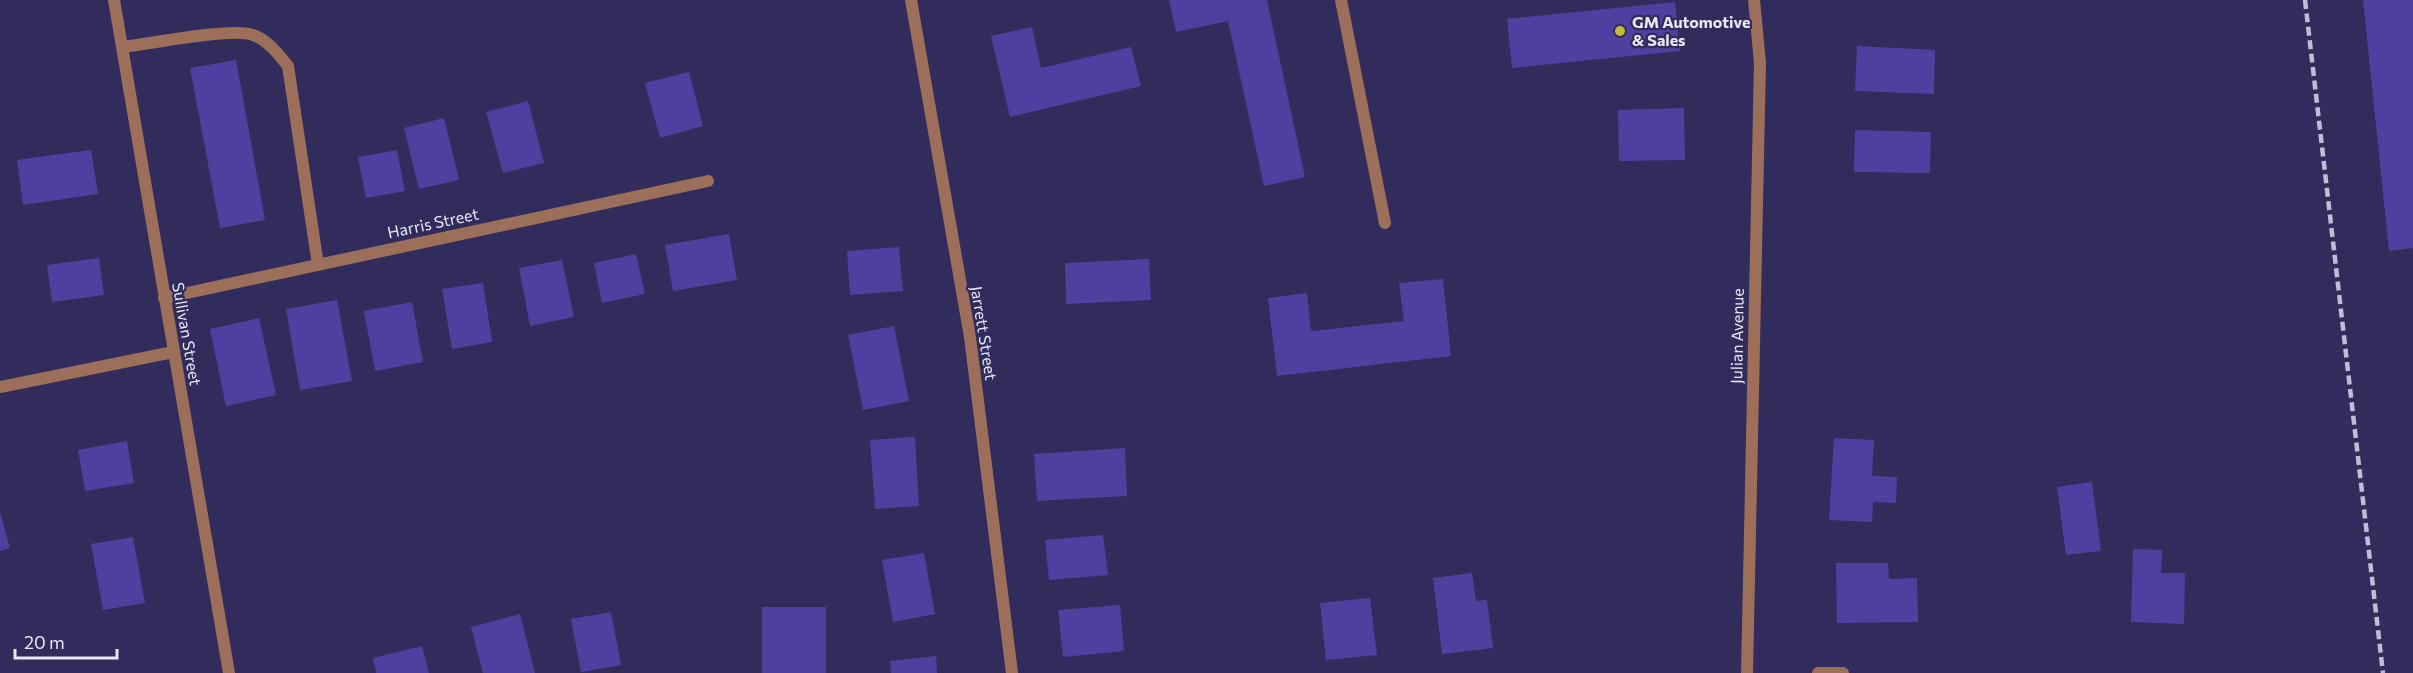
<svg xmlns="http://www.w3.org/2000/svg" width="2413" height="673" viewBox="0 0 2413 673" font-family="Commissioner,sans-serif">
  <rect width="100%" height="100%" fill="#312c5b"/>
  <path fill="#4f409f" d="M 1169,0 L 1267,0 L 1305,177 L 1264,186 L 1228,21 L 1176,32 Z
    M 2363,0 L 2413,0 L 2413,248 L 2389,251 Z
    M 1675,2 L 1680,51 L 1512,68 L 1507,19 Z
    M 1032,27 L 1041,68 L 1131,47 L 1141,86 L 1010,117 L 991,36 Z
    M 1857,46 L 1935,50 L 1934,94 L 1855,91 Z
    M 236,60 L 265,220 L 220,228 L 190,68 Z
    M 689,72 L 703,126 L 660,138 L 645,83 Z
    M 528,101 L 544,163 L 503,173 L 486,112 Z
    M 1684,108 L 1685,160 L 1619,161 L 1618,110 Z
    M 444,118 L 459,180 L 419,189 L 404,128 Z
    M 1855,130 L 1931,132 L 1930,173 L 1854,172 Z
    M 91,150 L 98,194 L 23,205 L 17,160 Z
    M 397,150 L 405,191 L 366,198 L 358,157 Z
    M 729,234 L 737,280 L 673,291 L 665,245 Z
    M 899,247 L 903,291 L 850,295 L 847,251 Z
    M 636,254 L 645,294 L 602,303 L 594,263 Z
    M 99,258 L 104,295 L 52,302 L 47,265 Z
    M 1149,259 L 1151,300 L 1066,304 L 1065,263 Z
    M 562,260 L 574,317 L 530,326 L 519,268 Z
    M 1443,279 L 1451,356 L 1277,376 L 1268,298 L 1307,293 L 1311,331 L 1404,321 L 1399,283 Z
    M 483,283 L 492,342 L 452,349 L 442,289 Z
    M 337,300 L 352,381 L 300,390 L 286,309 Z
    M 412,302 L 423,362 L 375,371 L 364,311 Z
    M 259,318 L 276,395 L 226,406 L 210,329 Z
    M 894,326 L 909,401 L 863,410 L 848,335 Z
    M 915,437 L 919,506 L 875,509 L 870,440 Z
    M 1834,438 L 1874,440 L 1872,476 L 1897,477 L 1896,503 L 1873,502 L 1872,522 L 1829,520 Z
    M 127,441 L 134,483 L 85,491 L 78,450 Z
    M 1125,448 L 1127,496 L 1037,501 L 1034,454 Z
    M 2092,482 L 2101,551 L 2066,555 L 2057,487 Z
    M 0,512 L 10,548 L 0,551 Z
    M 1103,535 L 1108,575 L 1049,580 L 1045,540 Z
    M 133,537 L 145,603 L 103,610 L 91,544 Z
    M 2133,549 L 2162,550 L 2161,573 L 2185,573 L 2184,624 L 2131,622 Z
    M 924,553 L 935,614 L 893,622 L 882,560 Z
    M 1836,563 L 1888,563 L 1889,579 L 1917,578 L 1918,622 L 1837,623 Z
    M 1472,573 L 1476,601 L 1487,600 L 1493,648 L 1442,654 L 1433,578 Z
    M 1370,598 L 1377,655 L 1326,660 L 1320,603 Z
    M 1120,605 L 1124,651 L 1063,657 L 1058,610 Z
    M 762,607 L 826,607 L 826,673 L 762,673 Z
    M 611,612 L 621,665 L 581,672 L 571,619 Z
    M 520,614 L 535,673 L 483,673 L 471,627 Z
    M 422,646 L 429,673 L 376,673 L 373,658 Z
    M 936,656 L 937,673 L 891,673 L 890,661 Z"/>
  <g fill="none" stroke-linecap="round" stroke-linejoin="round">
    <path stroke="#9c6f5a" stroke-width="12" d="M 1341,0 L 1385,223
      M 122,47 C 149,44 233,27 253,35 C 268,40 278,54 288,66 L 318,265"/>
    <path stroke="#9c6f5a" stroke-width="12" d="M 114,0 L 229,673
      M 911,0 L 970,337 L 1012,673
      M 164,298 L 708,181
      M 0,387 L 173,352
      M 1818,673 L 1843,673"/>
    <path stroke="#9c6f5a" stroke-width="12" d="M 1747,673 L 1760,63 L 1754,0"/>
    <path stroke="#bfbed7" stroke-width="4.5" stroke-dasharray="9 4.5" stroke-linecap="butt" d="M 2305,0 L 2383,673"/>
  </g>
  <circle fill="#c4bc3d" stroke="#312c5b" stroke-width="2" cx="1620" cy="31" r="6"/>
  <g text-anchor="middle" stroke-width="4.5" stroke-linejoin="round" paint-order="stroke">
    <g font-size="16" font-weight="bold" fill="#e8e8fa" stroke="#312c5b" text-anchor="start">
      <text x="1632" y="28">GM Automotive<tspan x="1632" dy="18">&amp; Sales</tspan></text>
    </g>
    <g font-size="16" fill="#e8e8fa" stroke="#312c5b">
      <text transform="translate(433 223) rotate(-12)" y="6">Harris Street</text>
      <text transform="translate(984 333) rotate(81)" y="6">Jarrett Street</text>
      <text transform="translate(187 334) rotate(80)" y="6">Sullivan Street</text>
      <text transform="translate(1737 336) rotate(-89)" y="6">Julian Avenue</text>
    </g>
  </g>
  <path d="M15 649v9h102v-9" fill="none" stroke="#e8e8fa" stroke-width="3"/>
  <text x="24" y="649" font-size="18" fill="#e8e8fa" stroke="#312c5b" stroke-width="4.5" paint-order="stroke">20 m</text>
</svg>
